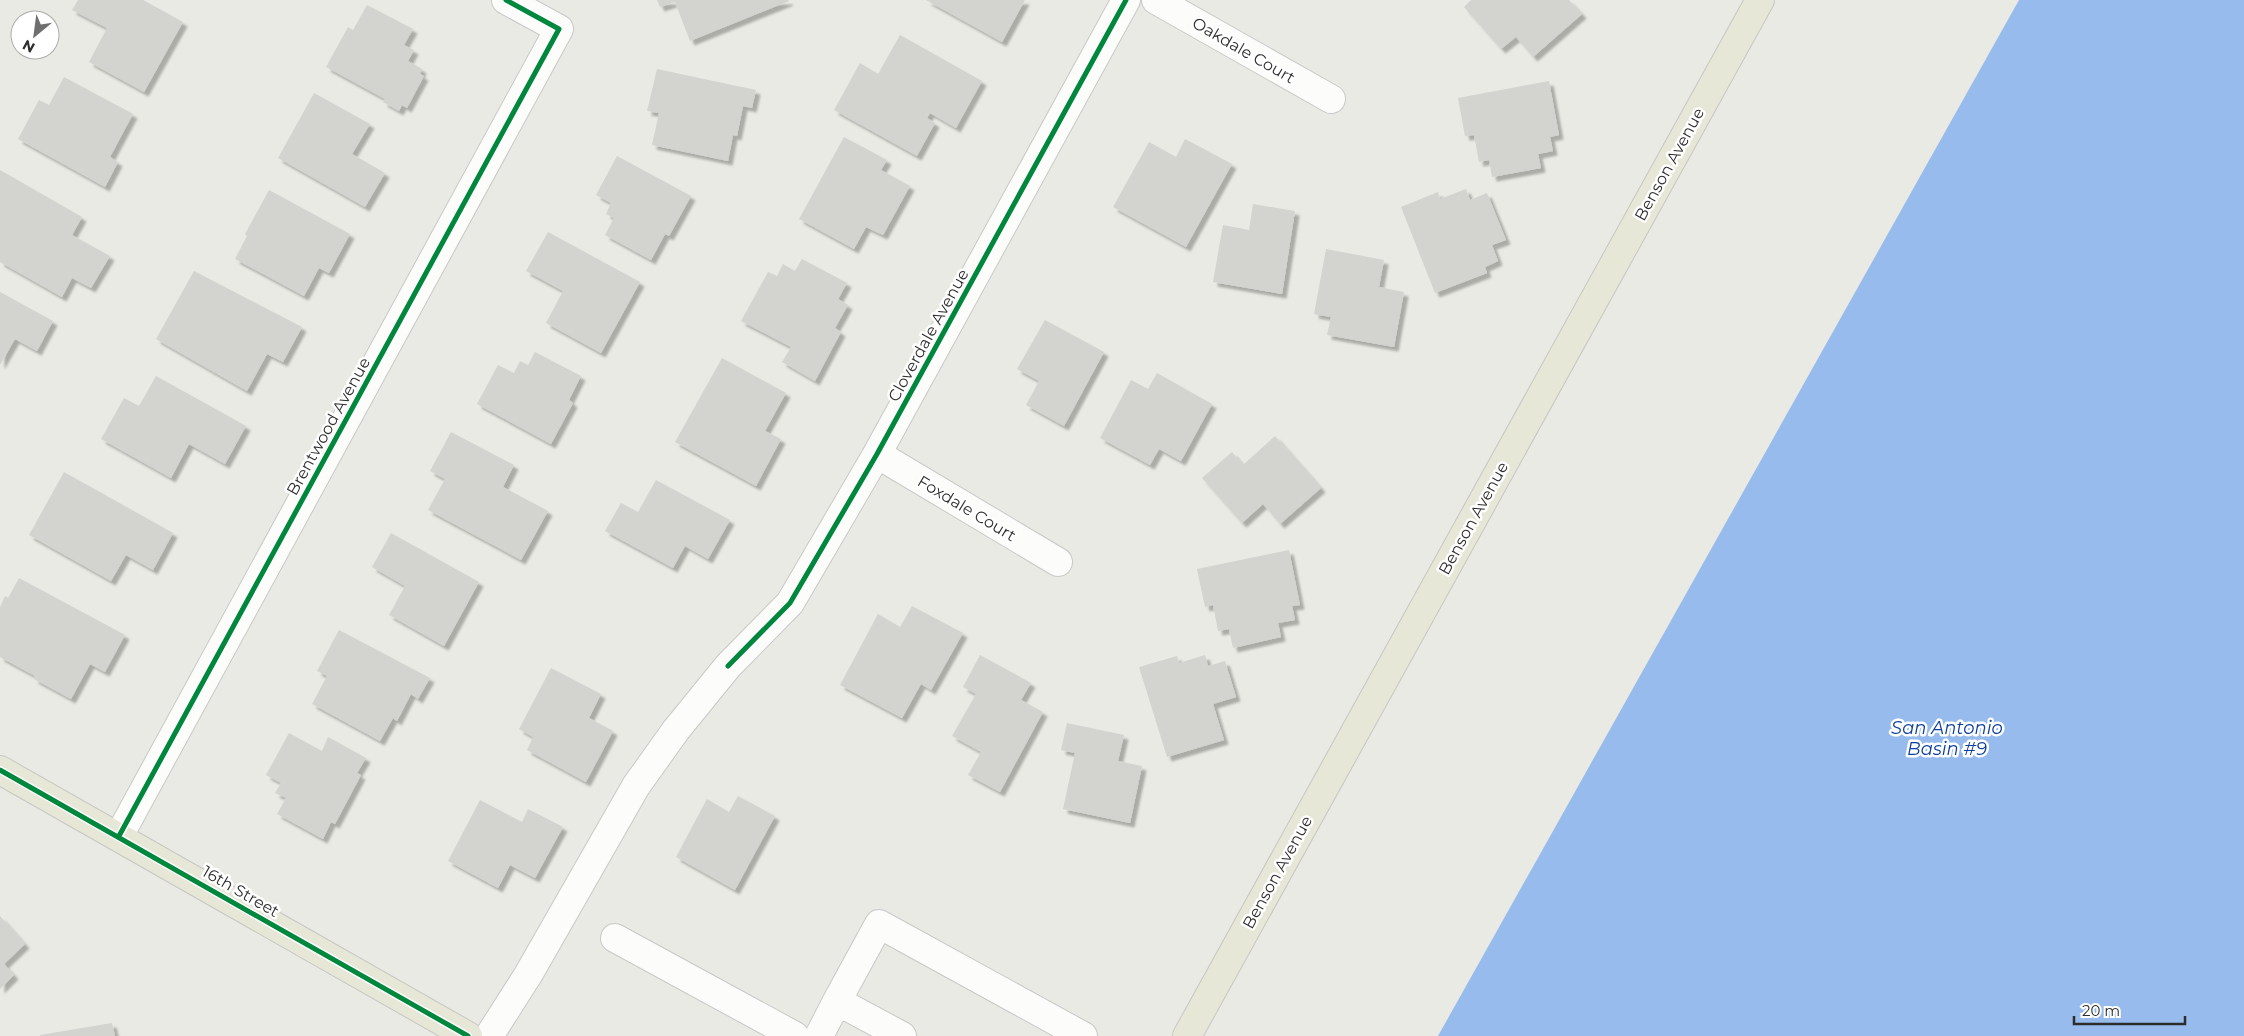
<svg xmlns="http://www.w3.org/2000/svg" width="2244" height="1036" viewBox="0 0 2244 1036" font-family="Montserrat,sans-serif">
  <defs>
    <filter id="shadow"><feDropShadow dx="4.5" dy="4.5" stdDeviation="1" flood-color="#0004"/></filter>
  </defs>
  <rect width="100%" height="100%" fill="#eaeae4"/>
  <path fill="#97bbec" d="M 2019,0 L 2244,0 L 2244,1036 L 1438,1036 Z"/>
  <path fill="#d3d3cf" filter="url(#shadow)" d="M 78,0 L 143,0 L 183,22 L 144,92 L 89,62 L 107,28 L 72,10 Z
    M 657,0 L 788,0 L 789,1 L 690,41 L 675,2 L 660,7 Z
    M 926,0 L 1025,0 L 1002,42 Z
    M 1471,0 L 1569,0 L 1582,14 L 1533,57 L 1516,37 L 1501,49 L 1464,7 Z
    M 367,5 L 413,29 L 404,45 L 414,50 L 408,61 L 422,69 L 420,74 L 424,76 L 407,108 L 402,105 L 399,111 L 383,102 L 385,99 L 326,67 L 348,27 L 353,30 Z
    M 900,35 L 982,81 L 956,128 L 930,113 L 927,118 L 935,123 L 917,156 L 834,110 L 860,63 L 878,74 Z
    M 657,69 L 756,90 L 752,108 L 743,106 L 737,136 L 733,135 L 728,161 L 652,145 L 659,113 L 647,111 Z
    M 64,77 L 133,114 L 110,157 L 118,162 L 105,187 L 18,139 L 39,100 L 49,105 Z
    M 1549,81 L 1559,135 L 1550,137 L 1553,151 L 1538,154 L 1541,168 L 1492,177 L 1489,160 L 1479,162 L 1474,135 L 1465,136 L 1458,98 Z
    M 314,93 L 370,124 L 352,154 L 385,173 L 365,207 L 278,158 Z
    M 844,137 L 887,160 L 881,170 L 910,186 L 883,235 L 866,227 L 854,249 L 799,219 Z
    M 1185,139 L 1232,164 L 1186,247 L 1113,207 L 1149,142 L 1176,157 Z
    M 617,156 L 691,196 L 669,236 L 665,234 L 651,260 L 605,235 L 614,218 L 606,214 L 611,203 L 596,195 Z
    M 0,170 L 82,217 L 72,235 L 110,256 L 91,288 L 72,278 L 62,297 L 0,262 Z
    M 1466,189 L 1470,200 L 1487,193 L 1506,240 L 1492,245 L 1498,261 L 1485,267 L 1487,273 L 1435,293 L 1401,207 L 1438,192 L 1440,199 Z
    M 269,190 L 350,234 L 329,273 L 319,268 L 304,296 L 235,259 L 247,236 L 245,234 Z
    M 1253,204 L 1295,211 L 1282,294 L 1213,282 L 1223,225 L 1249,230 Z
    M 548,232 L 640,282 L 601,353 L 546,323 L 563,291 L 526,271 Z
    M 1326,249 L 1384,260 L 1379,287 L 1404,292 L 1394,347 L 1327,335 L 1331,317 L 1314,314 Z
    M 802,259 L 847,283 L 838,299 L 848,305 L 835,328 L 841,332 L 815,381 L 782,362 L 791,347 L 741,321 L 768,272 L 777,276 L 783,264 L 795,271 Z
    M 194,271 L 302,327 L 283,362 L 267,354 L 247,391 L 156,339 Z
    M 0,292 L 53,321 L 37,351 L 15,339 L 0,365 Z
    M 1045,320 L 1104,352 L 1064,426 L 1026,405 L 1039,381 L 1017,369 Z
    M 535,352 L 581,376 L 569,400 L 573,403 L 551,444 L 477,404 L 498,365 L 514,373 L 520,361 L 528,365 Z
    M 722,358 L 786,393 L 765,431 L 781,439 L 756,486 L 675,442 Z
    M 1157,373 L 1212,404 L 1181,461 L 1159,449 L 1150,465 L 1100,438 L 1131,380 L 1148,389 Z
    M 156,376 L 246,426 L 225,464 L 189,444 L 171,478 L 101,439 L 124,398 L 139,406 Z
    M 451,432 L 514,465 L 503,487 L 548,511 L 521,560 L 428,510 L 445,479 L 430,471 Z
    M 1275,436 L 1321,488 L 1280,524 L 1263,504 L 1242,523 L 1202,478 L 1232,452 L 1243,465 Z
    M 64,472 L 173,533 L 153,570 L 126,555 L 111,581 L 29,535 Z
    M 656,480 L 730,520 L 708,559 L 685,546 L 673,568 L 605,531 L 621,503 L 638,512 Z
    M 391,533 L 479,582 L 444,646 L 389,615 L 405,586 L 372,567 Z
    M 1289,550 L 1300,605 L 1292,606 L 1295,620 L 1278,623 L 1281,637 L 1233,648 L 1229,629 L 1218,631 L 1213,605 L 1205,607 L 1197,569 Z
    M 19,578 L 125,635 L 105,672 L 90,664 L 71,699 L 34,679 L 35,676 L 0,657 L 0,607 L 5,596 L 8,598 Z
    M 912,606 L 963,633 L 931,690 L 921,684 L 902,718 L 840,685 L 878,614 L 900,627 Z
    M 339,630 L 430,678 L 418,699 L 411,694 L 397,721 L 393,718 L 380,741 L 312,704 L 327,676 L 317,671 Z
    M 980,655 L 1031,683 L 1021,700 L 1043,712 L 1000,792 L 968,775 L 981,752 L 952,736 L 976,694 L 963,687 Z
    M 1205,655 L 1208,666 L 1225,661 L 1236,697 L 1213,704 L 1224,740 L 1167,757 L 1139,667 L 1177,656 L 1179,663 Z
    M 551,668 L 601,694 L 589,718 L 613,731 L 586,782 L 527,750 L 533,737 L 519,729 Z
    M 1067,723 L 1124,735 L 1118,761 L 1142,766 L 1130,823 L 1063,809 L 1075,753 L 1061,750 Z
    M 289,733 L 322,751 L 328,737 L 366,758 L 357,773 L 361,775 L 335,824 L 331,822 L 323,839 L 277,814 L 286,798 L 275,793 L 281,783 L 266,775 Z
    M 738,796 L 775,816 L 735,890 L 676,857 L 707,799 L 729,812 Z
    M 480,800 L 522,822 L 528,809 L 563,827 L 535,878 L 510,865 L 498,888 L 448,861 Z
    M 0,916 L 25,944 L 4,964 L 14,975 L 0,989 Z
    M 112,1023 L 115,1036 L 40,1036 L 40,1035 Z"/>
  <g fill="none" stroke-linecap="round" stroke-linejoin="round">
    <defs>
      <path id="minor" d="M 1156,0 L 1331,99
        M 877,454 L 1058,562
        M 119,836 L 559,29 L 506,0
        M 615,938 L 795,1036
        M 489,1036 L 528,975 L 636,786 L 676,730 L 728,666 L 790,603 L 877,454 L 1126,0
        M 819,1036 L 837,1001
        M 902,1036 L 837,1001 L 879,924 L 1083,1036"/>
      <path id="major" d="M 0,770 L 468,1036
        M 1187,1036 L 1760,0"/>
    </defs>
    <use href="#minor" stroke="#c8c8c8" stroke-width="30"/>
    <use href="#major" stroke="#c6c6c3" stroke-width="30"/>
    <use href="#minor" stroke="#fcfcfb" stroke-width="28"/>
    <use href="#major" stroke="#e6e7d6" stroke-width="28"/>
    <defs>
      <path id="cycleway" d="M 728,666 L 790,603 L 877,454 L 1126,0
        M 0,770 L 468,1036
        M 119,836 L 559,29 L 506,0"/>
    </defs>
    <use href="#cycleway" stroke="#fff" stroke-width="8"/>
    <use href="#cycleway" stroke="#00873e" stroke-width="5"/>
  </g>
  <g text-anchor="middle" stroke-width="5" stroke-linejoin="round" paint-order="stroke">
    <g font-size="16" fill="#2d2d2d" stroke="#fff">
      <text transform="translate(1244 50) rotate(30)" y="6">Oakdale Court</text>
      <text transform="translate(1669 164) rotate(-61)" y="6">Benson Avenue</text>
      <text transform="translate(928 335) rotate(-61)" y="6">Cloverdale Avenue</text>
      <text transform="translate(328 426) rotate(-61)" y="6">Brentwood Avenue</text>
      <text transform="translate(967 508) rotate(31)" y="6">Foxdale Court</text>
      <text transform="translate(1473 518) rotate(-61)" y="6">Benson Avenue</text>
      <text transform="translate(1277 872) rotate(-61)" y="6">Benson Avenue</text>
      <text transform="translate(241 891) rotate(30)" y="6">16th Street</text>
    </g>
    <g font-size="18" font-style="italic" fill="#0e3fa0" stroke="#fff">
      <text x="1947" y="734">San Antonio<tspan x="1947" dy="21">Basin #9</tspan></text>
    </g>
  </g>
  <g transform="translate(35 35) rotate(209)"><circle r="24" fill="#ffffff" stroke="#ababab"/>
  <path d="M0-4L9 19L0 12L-9 19Z" fill="#6f6f6d"/>
  <text y="-8" font-size="14" font-weight="bold" text-anchor="middle" fill="#2d2d2d">N</text>
  </g>
  <path d="M2074 1016v8h111v-8" fill="none" stroke="#2d2d2d" stroke-width="2.5"/>
  <text x="2082" y="1016" font-size="15" fill="#2d2d2d" stroke="#ffffff" stroke-width="4" paint-order="stroke">20 m</text>
</svg>
